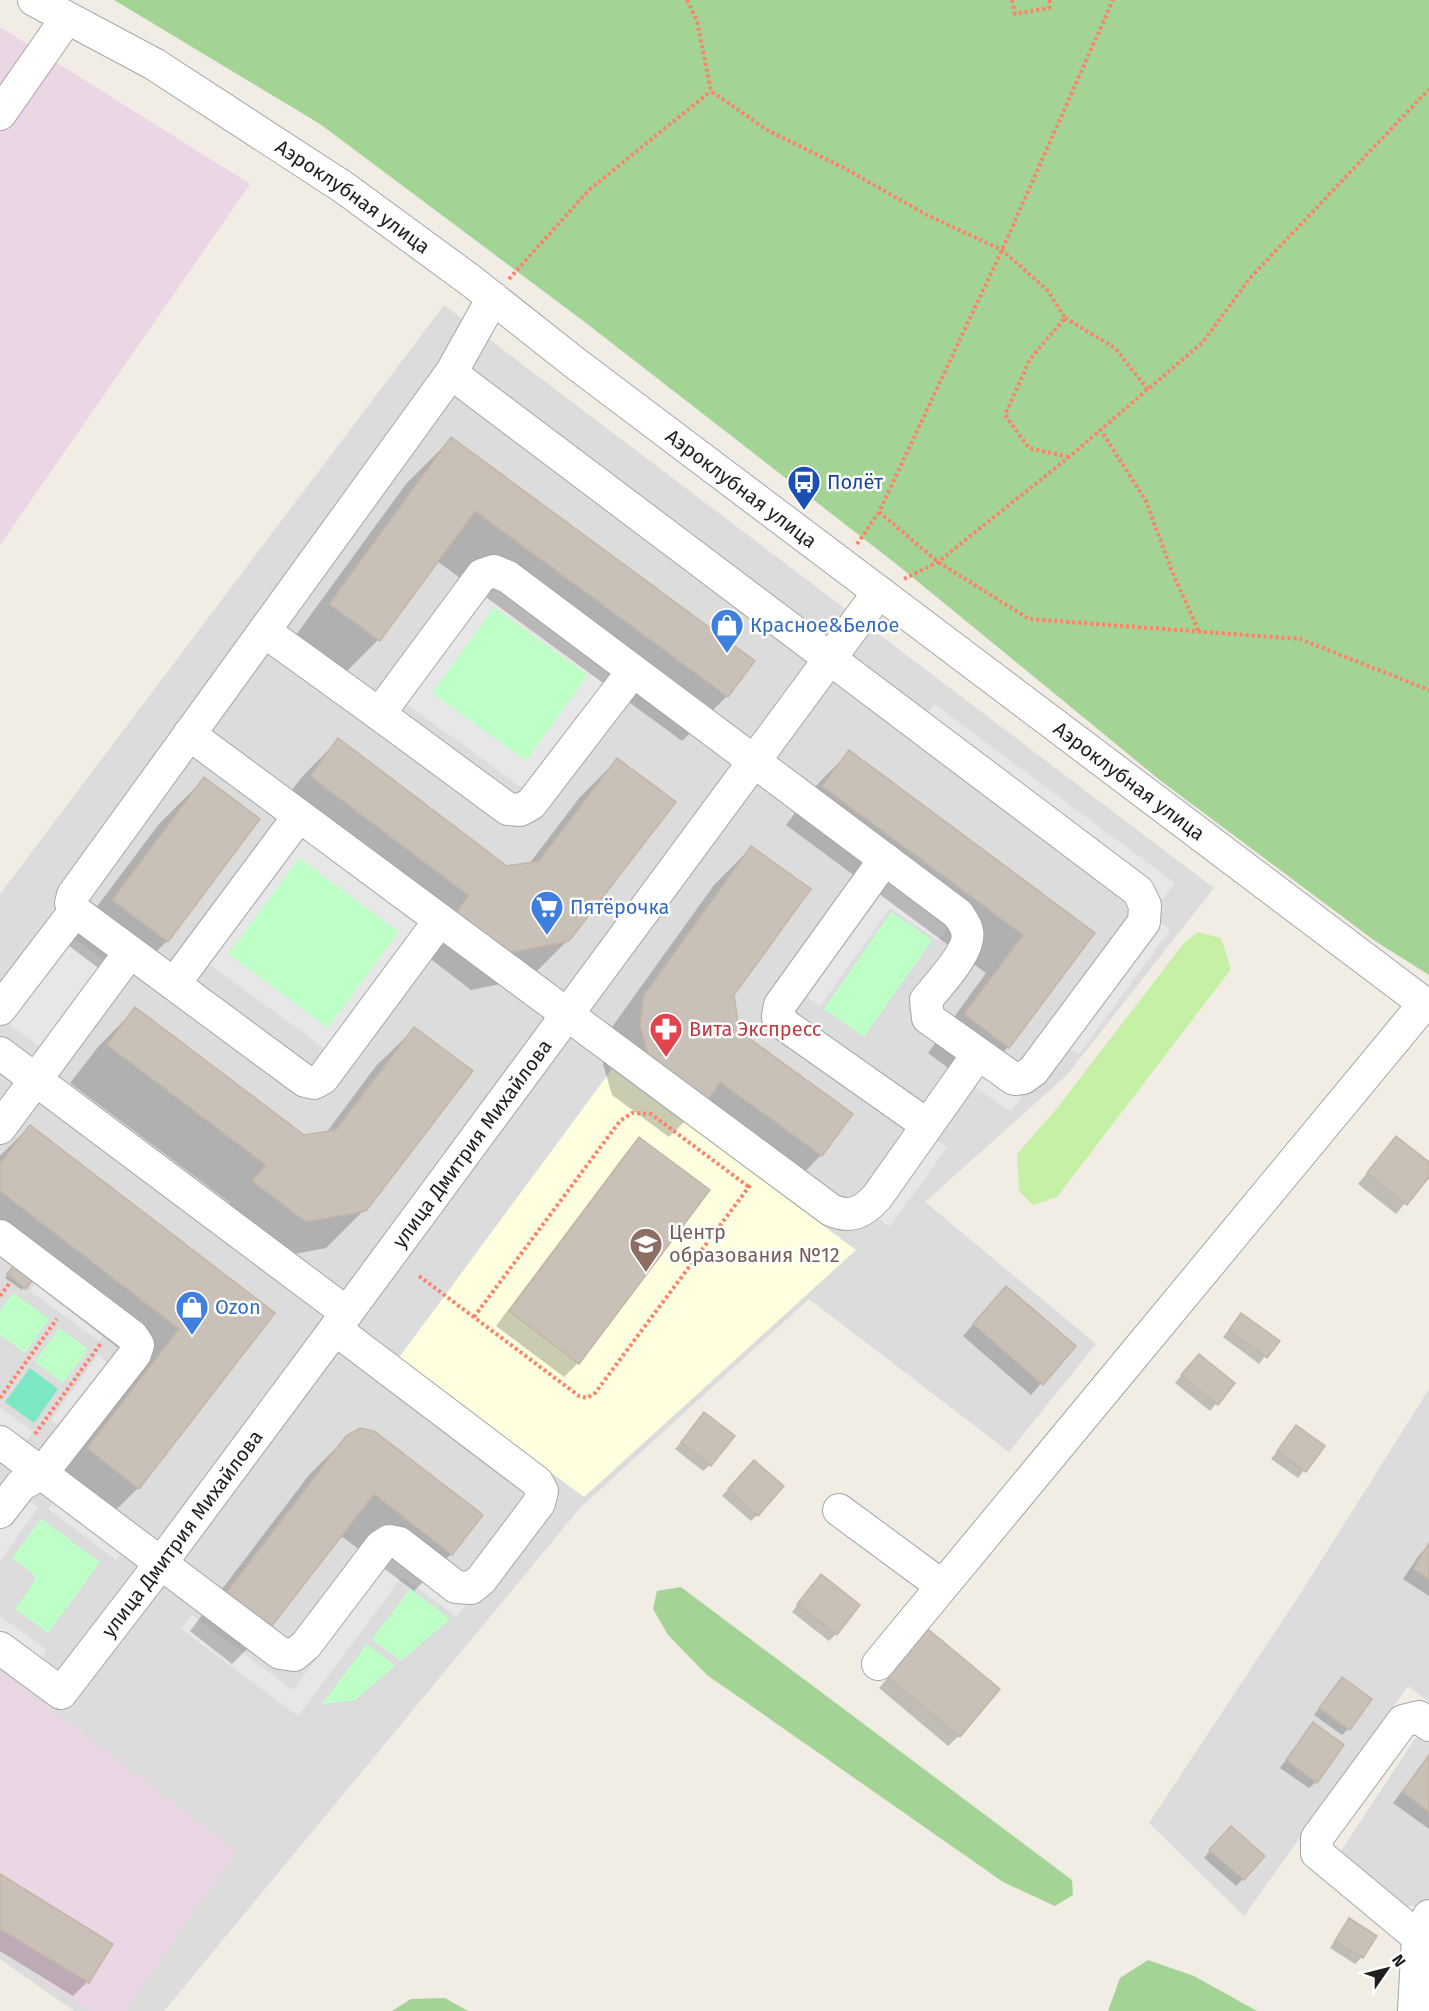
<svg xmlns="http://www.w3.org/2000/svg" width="1429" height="2011" viewBox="0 0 1429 2011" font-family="'Fira Sans',sans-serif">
  <rect width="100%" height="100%" fill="#f1ede4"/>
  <path fill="#dddcdc" d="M 444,305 L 1214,888 L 1067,1075 L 925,1202 L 1096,1344 L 1009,1452 L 809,1299 L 580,1508 L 164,2011 L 74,2011 L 0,1959 L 0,894 Z
    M 1429,1389 L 1429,1702 L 1408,1686 L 1244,1916 L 1149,1823 L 1304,1588 Z
    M 1416,1737 L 1429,1741 L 1429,1899 L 1425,1906 L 1405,1906 L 1341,1851 Z"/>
  <path fill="#ebd6e5" d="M 0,27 L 250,184 L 0,545 Z
    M 0,1671 L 236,1851 L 125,2011 L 89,2011 L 0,1949 Z"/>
  <path fill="#fdffdf" d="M 612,1069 L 856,1250 L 584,1497 L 398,1359 Z"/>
  <path fill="#c5f0a5" d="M 1198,932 L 1221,938 L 1231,969 L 1057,1197 L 1033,1205 L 1019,1191 L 1017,1154 L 1054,1112 L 1184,943 Z"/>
  <path fill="#a3d495" d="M 114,0 L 1429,0 L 1429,975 L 1375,941 L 1161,781 L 900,567 L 586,323 L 320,124 Z
    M 681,1587 L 1072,1880 L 1073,1895 L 1055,1906 L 1003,1882 L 707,1675 L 668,1635 L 653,1609 L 657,1591 Z
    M 1148,1960 L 1194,1976 L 1257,2011 L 1108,2011 L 1120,1978 Z
    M 445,1998 L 468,2011 L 392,2011 L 411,1999 Z"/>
  <path fill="#bdffc7" d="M 494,607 L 588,675 L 526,761 L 432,693 Z
    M 299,858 L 399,932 L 328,1028 L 228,954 Z
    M 891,912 L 932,940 L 864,1037 L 824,1009 Z
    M 13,1293 L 49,1319 L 25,1353 L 0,1335 L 0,1311 Z
    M 59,1328 L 88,1349 L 63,1383 L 35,1362 Z
    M 41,1519 L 100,1562 L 48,1633 L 15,1609 L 33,1584 L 35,1578 L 31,1572 L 12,1558 Z
    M 410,1589 L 450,1619 L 401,1661 L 372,1639 Z
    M 367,1644 L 395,1666 L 355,1700 L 322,1704 Z"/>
  <path fill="#7be7c4" d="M 30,1368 L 58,1389 L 34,1423 L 5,1402 Z"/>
  <path fill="#e7e7e7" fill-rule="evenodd" d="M 490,579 L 619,672 L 531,794 L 402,701 ZM 494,607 L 588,675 L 526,761 L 432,693 Z
    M 934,704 L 1175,883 L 1163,899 L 923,720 Z
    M 295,831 L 425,927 L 332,1054 L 201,958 ZM 299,858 L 399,932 L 328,1028 L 228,954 Z
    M 883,878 L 949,925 L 938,941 L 890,908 L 820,1006 L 802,994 Z
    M 1155,918 L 1170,930 L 1079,1054 L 1063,1043 Z
    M 69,935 L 107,963 L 44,1050 L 6,1022 Z
    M 984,1071 L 1022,1096 L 1011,1112 L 974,1086 Z
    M 931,1136 L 947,1148 L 889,1227 L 874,1215 Z
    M 40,1278 L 109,1328 L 99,1341 L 30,1291 Z
    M 98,1355 L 112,1366 L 65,1430 L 51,1420 Z
    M 0,1407 L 33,1432 L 23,1445 L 0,1428 Z
    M 58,1495 L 126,1547 L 116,1560 L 48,1509 Z
    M 24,1497 L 38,1508 L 0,1561 L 0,1530 Z
    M 398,1549 L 468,1602 L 457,1617 L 402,1577 L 298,1716 L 181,1629 L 192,1615 L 293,1690 Z
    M 0,1616 L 47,1650 L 37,1664 L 0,1637 Z"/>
  <path fill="#0003" d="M 451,439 L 727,696 L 682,741 L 437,561 L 378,640 L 333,685 L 285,650 L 406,484 Z
    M 338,740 L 506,868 L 529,864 L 580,797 L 617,760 L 568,940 L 530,978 L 471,990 L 419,950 L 433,934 L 274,814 L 301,778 Z
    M 849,752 L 1093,933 L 1008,1047 L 971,1085 L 928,1053 L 986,973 L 786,825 L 812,790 Z
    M 204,779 L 167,941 L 122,986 L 68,945 L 159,824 Z
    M 751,848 L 732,995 L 738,1031 L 821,1155 L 784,1193 L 685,1121 L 669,1137 L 612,1095 L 603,1064 L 607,1034 L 714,885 Z
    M 135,1009 L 303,1137 L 326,1133 L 376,1066 L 414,1029 L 364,1210 L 326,1248 L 268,1259 L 216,1219 L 230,1203 L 70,1083 L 98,1047 Z
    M 30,1126 L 272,1314 L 138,1488 L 101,1525 L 51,1486 L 143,1367 L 30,1280 L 22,1290 L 5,1278 L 13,1267 L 0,1257 L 0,1156 Z
    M 1396,1138 L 1429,1163 L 1429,1174 L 1396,1214 L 1358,1184 Z
    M 640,1139 L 708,1190 L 578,1363 L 564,1377 L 496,1326 L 626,1153 Z
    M 996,1298 L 1074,1346 L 1031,1395 L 963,1336 Z
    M 1241,1315 L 1277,1341 L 1259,1364 L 1223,1337 Z
    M 1192,1362 L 1233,1383 L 1210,1411 L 1175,1383 Z
    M 698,1421 L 710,1465 L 703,1471 L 675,1449 Z
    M 1296,1427 L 1323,1446 L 1298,1478 L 1271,1459 Z
    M 347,1437 L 451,1554 L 414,1591 L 340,1535 L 270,1626 L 232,1664 L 190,1631 L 309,1475 Z
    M 747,1468 L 757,1515 L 751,1521 L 722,1496 Z
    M 1429,1545 L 1429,1596 L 1403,1579 L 1419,1555 Z
    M 814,1583 L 836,1634 L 829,1641 L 792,1612 Z
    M 918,1641 L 959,1736 L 948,1746 L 879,1688 Z
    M 1342,1679 L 1348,1729 L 1342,1735 L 1314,1715 Z
    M 1313,1724 L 1316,1782 L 1309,1788 L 1280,1768 Z
    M 1429,1756 L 1429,1829 L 1393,1803 Z
    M 1224,1834 L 1243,1879 L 1236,1886 L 1204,1858 Z
    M 0,1876 L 111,1944 L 87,1982 L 73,1996 L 0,1951 Z
    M 1350,1920 L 1362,1957 L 1355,1964 L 1330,1948 L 1343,1927 Z"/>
  <path fill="#c9c0b7" stroke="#c4b5a5" stroke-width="1.5" d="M 451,437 L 755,661 L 728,697 L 475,511 L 380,641 L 329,604 Z
    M 338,738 L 507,866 L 539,861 L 617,758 L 676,802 L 569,941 L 509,953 L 456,912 L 469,896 L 310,776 Z
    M 849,750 L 1095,933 L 1009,1048 L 964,1014 L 1023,935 L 822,786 Z
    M 204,777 L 260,819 L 168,942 L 112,900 Z
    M 751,846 L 811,889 L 734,995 L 739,1031 L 853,1114 L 822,1156 L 720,1082 L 708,1100 L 649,1058 L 640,1025 L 644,995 Z
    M 135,1007 L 304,1135 L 336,1130 L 414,1027 L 473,1071 L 366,1211 L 306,1222 L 252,1181 L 266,1165 L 107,1045 Z
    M 30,1125 L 275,1313 L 139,1489 L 87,1448 L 179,1329 L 0,1191 L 0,1163 Z
    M 1396,1136 L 1429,1162 L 1429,1177 L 1407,1205 L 1367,1173 Z
    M 639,1137 L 710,1190 L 579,1364 L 509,1311 Z
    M 17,1261 L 36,1275 L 26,1289 L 7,1274 Z
    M 1006,1286 L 1076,1346 L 1043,1385 L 973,1324 Z
    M 1241,1313 L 1280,1341 L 1267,1358 L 1229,1330 Z
    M 1199,1354 L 1235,1383 L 1218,1405 L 1181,1375 Z
    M 704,1412 L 735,1436 L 711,1466 L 681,1442 Z
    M 1296,1425 L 1325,1446 L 1306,1472 L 1277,1451 Z
    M 360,1428 L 374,1431 L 483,1515 L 452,1555 L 374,1494 L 271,1627 L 226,1593 L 346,1436 Z
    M 754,1460 L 784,1486 L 758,1516 L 728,1489 Z
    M 1429,1543 L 1429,1579 L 1413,1569 Z
    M 821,1574 L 860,1605 L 837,1635 L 797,1604 Z
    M 928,1629 L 1000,1689 L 960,1737 L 888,1677 Z
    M 1342,1677 L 1372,1699 L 1350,1730 L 1319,1708 Z
    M 1313,1722 L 1344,1745 L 1317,1783 L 1286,1760 Z
    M 1429,1755 L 1429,1812 L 1402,1792 Z
    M 1231,1826 L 1265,1856 L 1244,1880 L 1209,1850 Z
    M 0,1874 L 113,1944 L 89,1983 L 0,1929 Z
    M 1349,1918 L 1377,1936 L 1363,1958 L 1335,1941 Z"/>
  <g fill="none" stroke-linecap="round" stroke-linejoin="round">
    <defs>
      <g id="minor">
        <path id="s1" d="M 34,0 L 154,64 L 343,187 L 470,280 L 575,363 L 1429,1007"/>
        <path d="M 0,114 L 67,18"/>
        <path d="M 264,631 L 379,714 L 482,575 L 494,571 L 508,577 L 958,914 C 961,919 966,925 967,931 C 972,950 938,985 926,1000 L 928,1018 L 1014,1079 L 1023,1078 L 1033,1071 L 1144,922 L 1145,905 L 1138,891 L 451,373"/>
        <path d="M 379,714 L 508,809 L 520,810 L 531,804 L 633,671"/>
        <path d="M 189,734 L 831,1210 C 851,1219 863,1212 877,1197 L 978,1054"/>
        <path d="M 885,859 L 780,1005 L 778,1017 L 785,1025 L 927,1125"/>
        <path d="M 440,920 L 323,1078 L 314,1083 L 305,1081 L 75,911 L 71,903 L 73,895 L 451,373 L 493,298"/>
        <path d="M 174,984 L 299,816"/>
        <path d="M 0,1009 L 75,911"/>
        <path d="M 0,1053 L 347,1313"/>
        <path d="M 0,1128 L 130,952"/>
        <path d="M 0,1236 L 132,1336 L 138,1345 L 135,1354 L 42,1473 L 21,1485 L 0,1512"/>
        <path d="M 0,1442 L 280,1653 L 294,1655 L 306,1645 L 381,1546 L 389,1541 L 399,1543 L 456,1587 L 471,1588 L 481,1580 L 539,1503 L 542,1491 L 537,1482 L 335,1329"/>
        <path d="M 839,1510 L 942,1586"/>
        <path id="s2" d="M 0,1648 L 61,1693 L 161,1563 L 335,1329 L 879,592"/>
        <path d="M 878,1664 L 1425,1003"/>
        <path d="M 1418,1937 L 1317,1853 L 1317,1838 L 1403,1721 L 1419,1717 L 1429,1725"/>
        <path d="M 1414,2011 L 1418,1937 L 1429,1916"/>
      </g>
    </defs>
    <use href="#minor" stroke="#a6a6a6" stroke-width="34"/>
    <path stroke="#ff8167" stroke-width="4" stroke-dasharray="3 3" stroke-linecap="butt" d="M 687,0 L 697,21 L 711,91 L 767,130 L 844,168 L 927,215 L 1002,250 L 1048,291 L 1065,318 L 1030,359 L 1005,415 L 1029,448 L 1069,457
      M 1012,0 L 1015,14 L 1049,8 L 1050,0
      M 509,279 L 589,190 L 711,91
      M 1065,318 L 1115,348 L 1148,390
      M 1100,429 L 1146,501 L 1171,569 L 1199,632
      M 879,512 L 938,562 L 1029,619 L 1300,639 L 1429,690
      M 857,544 L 879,512 L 1002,250 L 1113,0
      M 904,579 L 938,562 L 1069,457 L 1203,342 L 1250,278 L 1429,89
      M 419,1276 L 579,1396 L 587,1398 L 595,1393 L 751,1184
      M 0,1296 L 9,1284
      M 474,1317 L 620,1121 L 632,1113 L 651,1114 L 749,1187
      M 0,1398 L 57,1319
      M 35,1434 L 101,1343"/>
    <use href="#minor" stroke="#fff" stroke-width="32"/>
  </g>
  <defs>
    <symbol id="bus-pin" viewBox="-11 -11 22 30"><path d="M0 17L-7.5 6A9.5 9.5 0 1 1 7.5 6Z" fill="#1a4fb4" stroke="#fff"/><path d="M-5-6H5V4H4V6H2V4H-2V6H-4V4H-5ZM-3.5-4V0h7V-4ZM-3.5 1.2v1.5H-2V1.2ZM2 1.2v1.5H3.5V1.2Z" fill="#fff"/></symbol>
    <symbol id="shop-pin" viewBox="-11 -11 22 30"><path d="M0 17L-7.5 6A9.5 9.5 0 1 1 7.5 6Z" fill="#3f7fe0" stroke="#fff"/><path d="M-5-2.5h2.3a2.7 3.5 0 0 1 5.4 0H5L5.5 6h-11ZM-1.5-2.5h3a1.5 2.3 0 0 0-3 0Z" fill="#fff"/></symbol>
    <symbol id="supermarket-pin" viewBox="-11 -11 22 30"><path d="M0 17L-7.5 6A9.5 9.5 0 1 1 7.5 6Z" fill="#3f7fe0" stroke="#fff"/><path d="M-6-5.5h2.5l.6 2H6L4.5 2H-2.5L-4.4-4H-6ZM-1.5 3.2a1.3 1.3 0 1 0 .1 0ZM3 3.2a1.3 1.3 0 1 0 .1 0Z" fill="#fff"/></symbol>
    <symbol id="pharmacy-pin" viewBox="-11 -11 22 30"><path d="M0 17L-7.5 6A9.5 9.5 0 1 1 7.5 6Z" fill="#e0444e" stroke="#fff"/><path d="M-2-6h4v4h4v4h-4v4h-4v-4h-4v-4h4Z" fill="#fff"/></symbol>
    <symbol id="school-pin" viewBox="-11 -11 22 30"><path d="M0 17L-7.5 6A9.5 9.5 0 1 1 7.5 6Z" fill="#8d6e63" stroke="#fff"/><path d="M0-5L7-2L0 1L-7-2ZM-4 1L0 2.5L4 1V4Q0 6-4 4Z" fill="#fff"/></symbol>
  </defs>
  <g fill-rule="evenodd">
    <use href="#bus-pin" x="785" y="463" width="38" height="52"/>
    <use href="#shop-pin" x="708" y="606" width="38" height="52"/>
    <use href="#supermarket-pin" x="528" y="888" width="38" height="52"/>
    <use href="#pharmacy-pin" x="647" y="1010" width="38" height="52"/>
    <use href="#school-pin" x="627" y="1225" width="38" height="52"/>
    <use href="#shop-pin" x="173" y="1288" width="38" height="52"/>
  </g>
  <g text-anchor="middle" stroke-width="5" stroke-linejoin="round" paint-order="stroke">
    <g font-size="20" fill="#1f1f1f" stroke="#fff">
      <text dy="7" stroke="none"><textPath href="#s1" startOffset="375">Аэроклубная улица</textPath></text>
      <text dy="7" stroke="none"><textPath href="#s1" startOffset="861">Аэроклубная улица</textPath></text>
      <text dy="7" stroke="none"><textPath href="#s1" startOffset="1347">Аэроклубная улица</textPath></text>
      <text dy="7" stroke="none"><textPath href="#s2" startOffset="762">улица Дмитрия Михайлова</textPath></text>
      <text dy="7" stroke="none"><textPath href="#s2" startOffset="276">улица Дмитрия Михайлова</textPath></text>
    </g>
    <g font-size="20" fill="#164399" stroke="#fff" text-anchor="start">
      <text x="827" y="489">Полёт</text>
    </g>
    <g font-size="20" fill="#366cbe" stroke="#fff" text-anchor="start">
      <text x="750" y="632">Красное&amp;Белое</text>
      <text x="570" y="914">Пятёрочка</text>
      <text x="215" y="1314">Ozon</text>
    </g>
    <g font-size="20" fill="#be3a42" stroke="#fff" text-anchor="start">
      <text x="689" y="1036">Вита Экспресс</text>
    </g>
    <g font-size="20" fill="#785e54" stroke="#fff" text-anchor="start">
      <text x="669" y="1239">Центр<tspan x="669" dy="23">образования №12</tspan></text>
    </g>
  </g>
  <g transform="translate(1387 1969) rotate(55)" stroke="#ffffff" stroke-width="4.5" paint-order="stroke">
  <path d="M0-4.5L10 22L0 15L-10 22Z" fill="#1f1f1f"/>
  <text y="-9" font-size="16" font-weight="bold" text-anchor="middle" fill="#1f1f1f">N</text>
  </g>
</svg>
